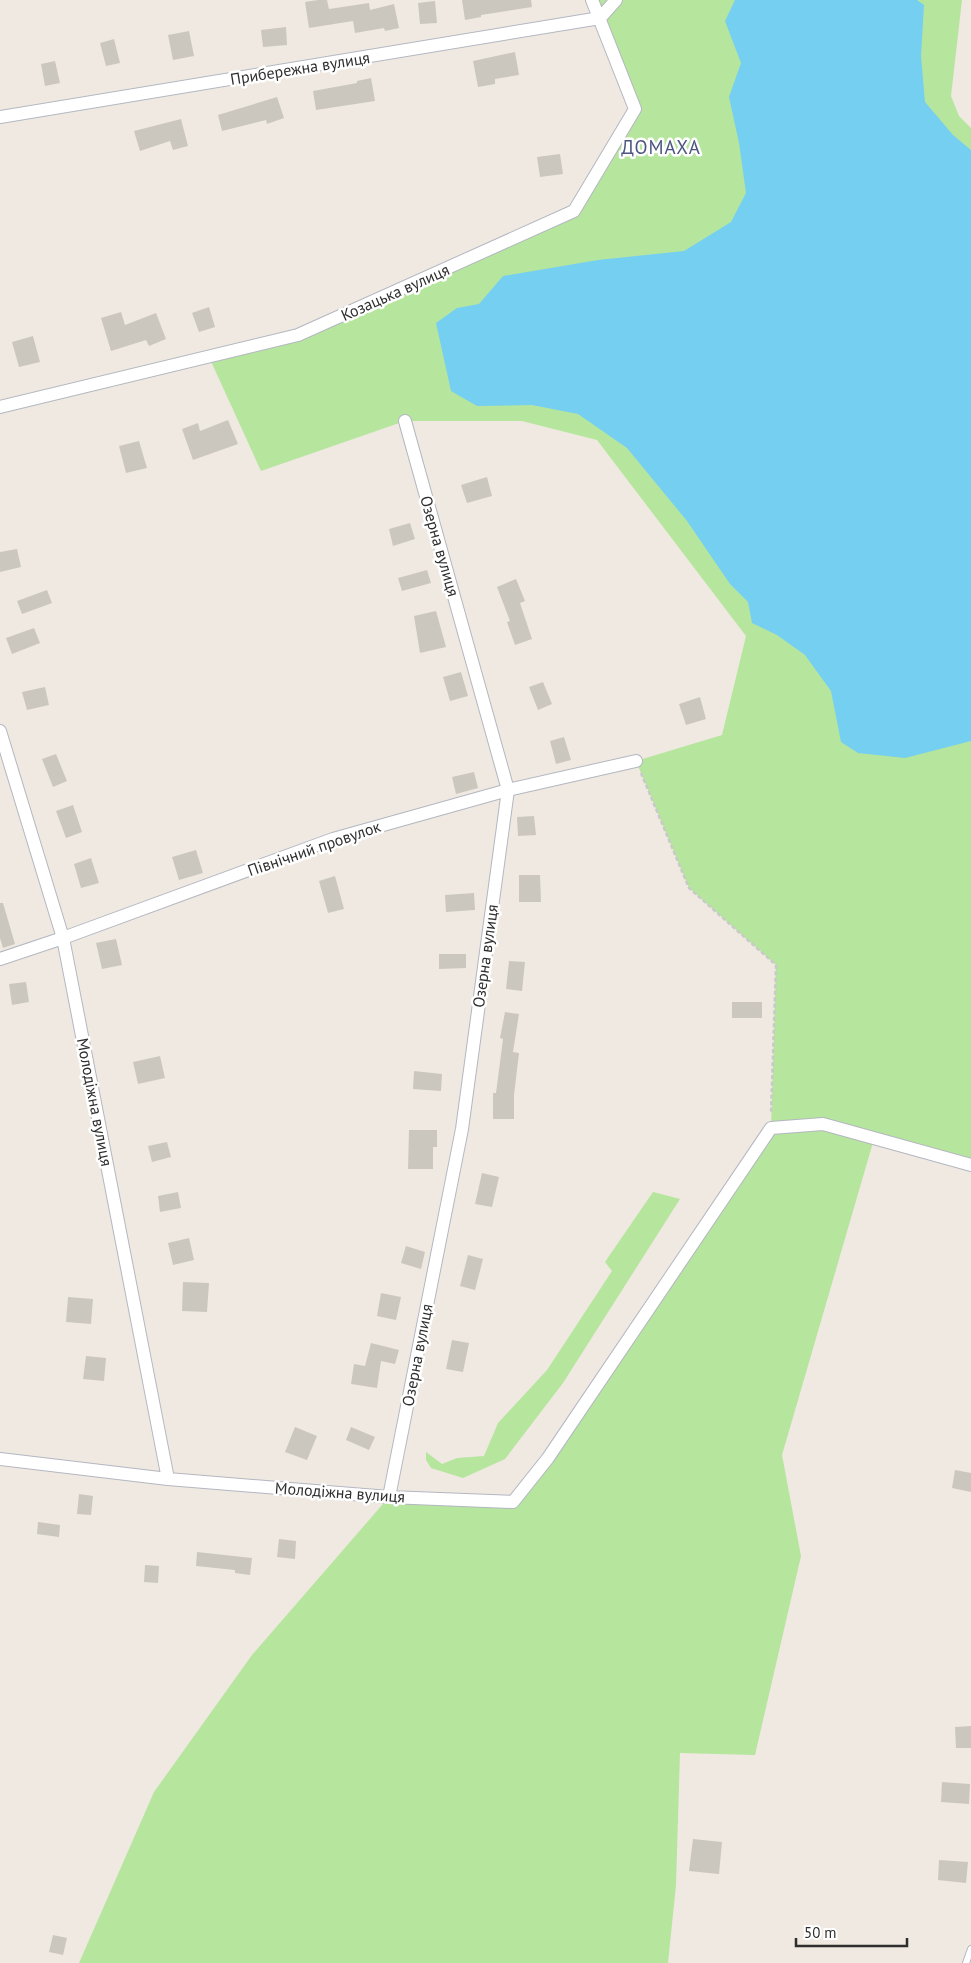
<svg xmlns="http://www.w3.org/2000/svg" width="971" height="1963" viewBox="0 0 971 1963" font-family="'PT Sans',sans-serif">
  <rect width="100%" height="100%" fill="#efe9e1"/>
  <path fill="#b6e59e" d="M 592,0 L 962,0 L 951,96 L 959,116 L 971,128 L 971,1165 L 874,1139 L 782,1455 L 801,1556 L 755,1755 L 680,1753 L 676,1885 L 668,1963 L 79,1963 L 154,1792 L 252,1655 L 389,1497 L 513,1502 L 771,1128 L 776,965 L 689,888 L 636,761 L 722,735 L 746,636 L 597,440 L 522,421 L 405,421 L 261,471 L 209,357 L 298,335 L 574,211 L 635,109 Z
    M 653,1192 L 680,1199 L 563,1383 L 505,1459 L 463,1478 L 431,1468 L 426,1460 L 426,1452 L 442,1464 L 457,1458 L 484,1456 L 498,1423 L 547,1370 L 612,1271 L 605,1262 Z"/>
  <path fill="#75cff0" d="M 735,0 L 917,0 L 924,5 L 921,56 L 925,102 L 953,135 L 971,150 L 971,741 L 905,758 L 858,753 L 841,742 L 831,691 L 805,655 L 777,635 L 752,623 L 748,602 L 730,584 L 687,521 L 627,448 L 578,414 L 532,405 L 477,406 L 451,391 L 436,323 L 457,308 L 479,304 L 503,276 L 598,260 L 684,251 L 731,222 L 746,193 L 739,143 L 729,97 L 741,63 L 725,21 Z"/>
  <path fill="#cbc7bf" d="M 318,0 L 327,0 L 329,9 L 369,3 L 370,10 L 394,4 L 399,28 L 385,31 L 384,28 L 355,33 L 353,21 L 309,28 L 305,2 Z
    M 462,0 L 531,0 L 532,7 L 481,15 L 481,17 L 465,20 Z
    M 435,1 L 437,23 L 420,24 L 418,3 Z
    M 286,27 L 287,45 L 263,47 L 261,30 Z
    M 189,31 L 194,56 L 173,60 L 168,35 Z
    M 114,39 L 120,63 L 106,66 L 100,43 Z
    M 515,52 L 519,75 L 495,79 L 495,84 L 478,87 L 473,61 Z
    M 55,61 L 60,83 L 45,86 L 41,64 Z
    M 371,78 L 375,101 L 316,110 L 313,91 L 357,83 L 357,81 Z
    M 277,97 L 284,118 L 267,124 L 266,120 L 222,131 L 218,115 Z
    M 181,119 L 188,146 L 173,150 L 170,141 L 140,151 L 134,131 Z
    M 560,154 L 563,174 L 540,177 L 537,157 Z
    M 209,307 L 215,327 L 199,332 L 192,313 Z
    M 121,312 L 125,325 L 156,313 L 166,339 L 149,346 L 146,340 L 111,351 L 101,318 Z
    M 33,336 L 40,362 L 19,367 L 12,342 Z
    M 228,420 L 238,444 L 193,460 L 182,429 L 198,423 L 200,431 Z
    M 139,441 L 147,468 L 126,473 L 119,446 Z
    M 487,477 L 492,496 L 467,503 L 461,485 Z
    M 410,523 L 415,539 L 393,546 L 389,529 Z
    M 17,549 L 21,567 L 0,572 L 0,552 Z
    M 427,570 L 431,583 L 402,591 L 398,578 Z
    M 516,579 L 525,601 L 520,603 L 532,639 L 515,645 L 507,622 L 510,621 L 497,587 Z
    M 47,590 L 52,603 L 22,614 L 17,601 Z
    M 436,611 L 446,647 L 420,653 L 414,616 Z
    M 34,628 L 40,643 L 12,654 L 6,638 Z
    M 461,672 L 468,696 L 450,701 L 443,677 Z
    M 543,682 L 552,704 L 538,710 L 529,687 Z
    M 45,687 L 49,705 L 27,710 L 22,692 Z
    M 700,697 L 706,719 L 686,725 L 679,704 Z
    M 564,737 L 571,760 L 556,764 L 550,741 Z
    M 56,754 L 67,781 L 53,787 L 42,759 Z
    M 474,772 L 478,788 L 456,794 L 452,777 Z
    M 73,805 L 82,832 L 66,838 L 56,811 Z
    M 534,816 L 536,835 L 518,836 L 517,817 Z
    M 196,850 L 203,873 L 179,880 L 172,857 Z
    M 91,858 L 99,883 L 81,888 L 74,864 Z
    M 519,875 L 540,875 L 541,902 L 519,902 Z
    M 335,876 L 344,909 L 328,913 L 319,881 Z
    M 474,893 L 475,910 L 446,912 L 445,895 Z
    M 0,903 L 3,903 L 15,944 L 3,948 L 0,938 Z
    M 116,939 L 122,965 L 102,969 L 96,943 Z
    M 439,954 L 466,954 L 466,968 L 439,969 Z
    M 509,961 L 525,962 L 522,991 L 506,989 Z
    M 26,982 L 29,1002 L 12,1005 L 9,984 Z
    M 732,1002 L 762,1002 L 762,1018 L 732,1018 Z
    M 505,1012 L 519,1014 L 513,1052 L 519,1053 L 514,1095 L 514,1119 L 493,1119 L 493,1093 L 496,1093 L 503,1039 L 500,1038 Z
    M 160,1056 L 165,1078 L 138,1084 L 133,1062 Z
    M 414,1071 L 442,1074 L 441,1091 L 413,1089 Z
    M 409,1130 L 437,1130 L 437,1147 L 433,1147 L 433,1169 L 408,1169 Z
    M 167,1142 L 171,1157 L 152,1162 L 148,1146 Z
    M 482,1173 L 499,1177 L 492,1207 L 475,1204 Z
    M 178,1192 L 181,1208 L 160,1212 L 158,1196 Z
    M 189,1238 L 194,1260 L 173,1265 L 168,1243 Z
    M 406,1246 L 425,1252 L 421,1269 L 401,1263 Z
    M 468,1255 L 483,1259 L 475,1290 L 460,1286 Z
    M 183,1282 L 209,1283 L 207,1312 L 182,1311 Z
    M 381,1293 L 401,1297 L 396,1320 L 377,1316 Z
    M 68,1297 L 93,1299 L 91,1324 L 66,1322 Z
    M 452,1340 L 469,1343 L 463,1372 L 446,1369 Z
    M 371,1343 L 399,1350 L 395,1364 L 381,1361 L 377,1388 L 351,1384 L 354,1364 L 365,1366 Z
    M 86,1356 L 106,1358 L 104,1381 L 83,1379 Z
    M 295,1427 L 317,1436 L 307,1460 L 285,1452 Z
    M 351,1427 L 375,1437 L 369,1450 L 346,1440 Z
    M 955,1470 L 971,1473 L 971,1492 L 952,1488 Z
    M 79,1494 L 93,1496 L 91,1515 L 77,1514 Z
    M 38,1522 L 60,1525 L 59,1537 L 37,1534 Z
    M 279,1539 L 296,1541 L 295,1559 L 277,1557 Z
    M 197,1552 L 252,1558 L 250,1575 L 235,1573 L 235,1570 L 196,1566 Z
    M 145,1565 L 159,1566 L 158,1583 L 144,1582 Z
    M 971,1726 L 971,1748 L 956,1748 L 955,1727 Z
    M 942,1782 L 970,1784 L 969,1804 L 941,1802 Z
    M 693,1839 L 722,1842 L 719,1874 L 689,1871 Z
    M 939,1860 L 968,1862 L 966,1883 L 938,1880 Z
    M 53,1935 L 67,1938 L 63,1955 L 49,1952 Z"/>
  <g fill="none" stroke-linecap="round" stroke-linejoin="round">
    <defs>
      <path id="lane" d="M 966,1963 L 971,1949"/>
      <path id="street" d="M 600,18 L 616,0
        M 0,117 L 600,18
        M 0,407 L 298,335 L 574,211 L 635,109 L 592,0
        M 0,731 L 63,938 L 168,1479
        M 0,959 L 63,938 L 333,839 L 508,790 L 636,761
        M 0,1459 L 168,1479 L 389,1497 L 513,1502 L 548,1458 L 771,1128 L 823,1124 L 971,1165
        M 389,1497 L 462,1129 L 508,790 L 405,421"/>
    </defs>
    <use href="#lane" stroke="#b4b7c1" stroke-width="8"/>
    <use href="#street" stroke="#b4b7c1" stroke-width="14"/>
    <path stroke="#c9c9c9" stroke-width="2.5" stroke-dasharray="4 2.5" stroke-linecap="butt" d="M 641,773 L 689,888 L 776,965 L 771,1114"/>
    <use href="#lane" stroke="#fff" stroke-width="6"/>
    <use href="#street" stroke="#fff" stroke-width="12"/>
  </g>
  <g text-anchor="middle" stroke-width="5" stroke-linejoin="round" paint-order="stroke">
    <g font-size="16" fill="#2e2e2e" stroke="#fff">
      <text transform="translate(300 68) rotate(-9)" y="6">Прибережна вулиця</text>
      <text transform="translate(395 292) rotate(-24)" y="6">Козацька вулиця</text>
      <text transform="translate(440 546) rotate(74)" y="6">Озерна вулиця</text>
      <text transform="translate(314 848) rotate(-19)" y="6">Північний провулок</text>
      <text transform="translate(485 956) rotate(-82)" y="6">Озерна вулиця</text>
      <text transform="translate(95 1102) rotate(79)" y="6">Молодіжна вулиця</text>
      <text transform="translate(417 1355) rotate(-79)" y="6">Озерна вулиця</text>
      <text transform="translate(340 1492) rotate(4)" y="6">Молодіжна вулиця</text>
    </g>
    <g font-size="19" letter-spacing="1" fill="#4d5680" stroke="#fff">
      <text x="661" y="154">ДОМАХА</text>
    </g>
  </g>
  <path d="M796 1938v8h111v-8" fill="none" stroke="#2e2e2e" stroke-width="2.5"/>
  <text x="804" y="1938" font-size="15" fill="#2e2e2e" stroke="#ffffff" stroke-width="4" paint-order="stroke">50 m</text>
</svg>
